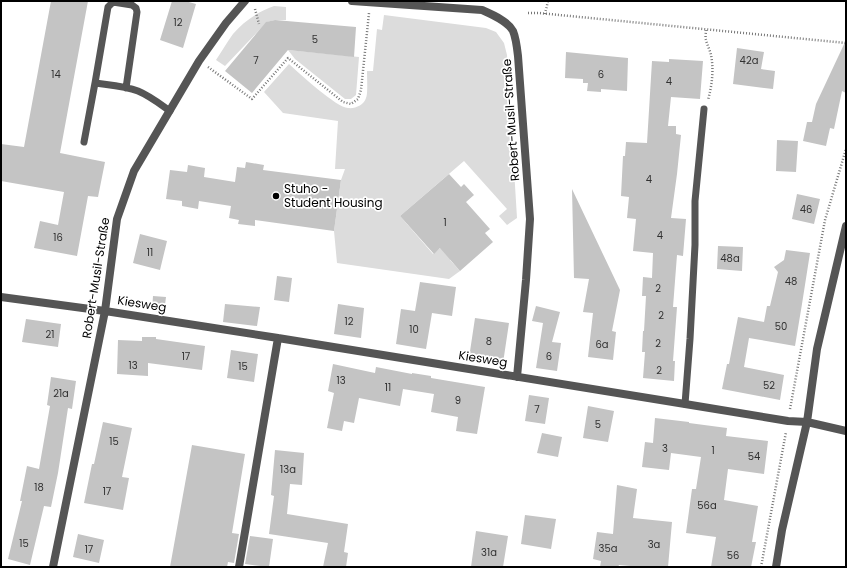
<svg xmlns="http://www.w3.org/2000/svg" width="847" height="568" viewBox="0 0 847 568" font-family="Poppins,sans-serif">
  <rect width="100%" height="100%" fill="#fff"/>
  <path fill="#dcdcdc" d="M 274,6 L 286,7 L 286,20 L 275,20 L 267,22 L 225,66 L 216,60 C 222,51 227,42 233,34 C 244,21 259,11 274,6 Z
    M 384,15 L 486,28 L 496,32 L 504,43 L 507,55 L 517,218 L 507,225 L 499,216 L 507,209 L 464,161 L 400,216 L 433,254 L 444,245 L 454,256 L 450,260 L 460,271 L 449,279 L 337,263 L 334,231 L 341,180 L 345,169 L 335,169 L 338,121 L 283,113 L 264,92 L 289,64 C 299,73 337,108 348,108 C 355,109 364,105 366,98 C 368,94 367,77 367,71 L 373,71 L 377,29 L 382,30 Z
    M 288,50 L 359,57 L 356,95 L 351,99 L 345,99 L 295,59 Z"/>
  <path fill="#c4c4c4" d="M 51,1 L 88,1 L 60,153 L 105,162 L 98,197 L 88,196 L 77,256 L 34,248 L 40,221 L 58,225 L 64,192 L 1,181 L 1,144 L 24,147 Z
    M 172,1 L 185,1 L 196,4 L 183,48 L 160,40 Z
    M 275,20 L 356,27 L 354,57 L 288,50 L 252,93 L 225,71 L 266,22 Z
    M 846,40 L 846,93 L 842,91 L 834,129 L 830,128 L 826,146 L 803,141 L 807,122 L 812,122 L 816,104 Z
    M 737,48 L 764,52 L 761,69 L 775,71 L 773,89 L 733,84 Z
    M 566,52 L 628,58 L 627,91 L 601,89 L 601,92 L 587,91 L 588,83 L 583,83 L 583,79 L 565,78 Z
    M 669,59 L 703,61 L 700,99 L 671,97 L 668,126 L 676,126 L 676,134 L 681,135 L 677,174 L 671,218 L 686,219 L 683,256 L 677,255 L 673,307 L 677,307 L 673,361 L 675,361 L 674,381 L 643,378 L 645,352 L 642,352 L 643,331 L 644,331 L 646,296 L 642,296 L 643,277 L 652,278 L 653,253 L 633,251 L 636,219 L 627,218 L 629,197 L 621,196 L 623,156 L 625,156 L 626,142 L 647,143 L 652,61 L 669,62 Z
    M 777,140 L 798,141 L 796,172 L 776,171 Z
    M 246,162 L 264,165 L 263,170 L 341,180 L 334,231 L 255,220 L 255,226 L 238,224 L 239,220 L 229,218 L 231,206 L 199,201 L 198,209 L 182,206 L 182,201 L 166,199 L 170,170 L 187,172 L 188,165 L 205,168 L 204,177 L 235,182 L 237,167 L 245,168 Z
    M 449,174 L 461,187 L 464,184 L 474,195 L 466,202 L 490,229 L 485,233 L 493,242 L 460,271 L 440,248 L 434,254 L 400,216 Z
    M 572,189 L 620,290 L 612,331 L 616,332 L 613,360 L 588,357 L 593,313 L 583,312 L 589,279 L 574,278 Z
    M 797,194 L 820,199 L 814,224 L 792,219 Z
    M 140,234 L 167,241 L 160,270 L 133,263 Z
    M 718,246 L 743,247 L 742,271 L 717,269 Z
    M 786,250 L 810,253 L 802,304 L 795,346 L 749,338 L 744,367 L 784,375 L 780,400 L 722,389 L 727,364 L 729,364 L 738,317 L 764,322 L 767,306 L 770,306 L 778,272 L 774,267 L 784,260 Z
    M 277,276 L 292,278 L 289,302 L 274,300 Z
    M 420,282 L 456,287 L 452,316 L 432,313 L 426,349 L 396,344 L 401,309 L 415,311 Z
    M 153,296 L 166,297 L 164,312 L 152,311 Z
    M 225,304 L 260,307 L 257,326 L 223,322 Z
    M 338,304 L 364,308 L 361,338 L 334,334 Z
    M 536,306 L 560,312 L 552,342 L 561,343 L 557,371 L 536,368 L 543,323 L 532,321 Z
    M 475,318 L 509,323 L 503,363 L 469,358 Z
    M 26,319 L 61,324 L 58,347 L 22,342 Z
    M 142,337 L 156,337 L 156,339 L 205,346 L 202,370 L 148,363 L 148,376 L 117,374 L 118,340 L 142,341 Z
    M 231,350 L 258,354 L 254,382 L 227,378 Z
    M 333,364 L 375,373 L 376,367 L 412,374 L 412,373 L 431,376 L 431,378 L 485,387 L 477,434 L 456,431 L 458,417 L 431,412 L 434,394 L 403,389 L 400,406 L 359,398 L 354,423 L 344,421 L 342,431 L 327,428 L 334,393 L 328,391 Z
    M 51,377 L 76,381 L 72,409 L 68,408 L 58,473 L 51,507 L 44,506 L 30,565 L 8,559 L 22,501 L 20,501 L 27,466 L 39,469 L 50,406 L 47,405 Z
    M 529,395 L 549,398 L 545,424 L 525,421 Z
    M 588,406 L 614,411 L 608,442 L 583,438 Z
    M 655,418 L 689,422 L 689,423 L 727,428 L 726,436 L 768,441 L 764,474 L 728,469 L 724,500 L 758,506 L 752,542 L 756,542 L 751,567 L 711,567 L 716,537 L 686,533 L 692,489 L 696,489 L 701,457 L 671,453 L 669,470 L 642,467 L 645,442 L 653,443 Z
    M 103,422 L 132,428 L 122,477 L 129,478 L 123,510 L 84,503 L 92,464 L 94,464 Z
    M 542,433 L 562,437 L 558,457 L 537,453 Z
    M 192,445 L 245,454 L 232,533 L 239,534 L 234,563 L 228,562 L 227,567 L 170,567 Z
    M 275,450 L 304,453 L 302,485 L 290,484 L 287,514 L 348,524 L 344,552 L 348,553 L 346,567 L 323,567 L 328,543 L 269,534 L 274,496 L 271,495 Z
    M 617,485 L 637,489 L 633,518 L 672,522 L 668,567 L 642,567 L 619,565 L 618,567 L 600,567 L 601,561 L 593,559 L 597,532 L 613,534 Z
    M 525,515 L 556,519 L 551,549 L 521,544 Z
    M 476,531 L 508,536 L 503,567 L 471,567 Z
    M 78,534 L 104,540 L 99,563 L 73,557 Z
    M 250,536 L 273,539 L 269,567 L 245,564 Z"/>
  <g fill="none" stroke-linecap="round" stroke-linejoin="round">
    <path stroke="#777" stroke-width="2.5" stroke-dasharray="1 2" stroke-linecap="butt" d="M 255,9 L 259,24
      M 528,13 L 539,13 L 846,43
      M 545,14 L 548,1
      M 706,30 C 706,33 705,37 706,40 C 707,45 710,50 711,55 C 714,70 712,85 708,100
      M 208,67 L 252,99 L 288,58 L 343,102 L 351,104 L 358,99 L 361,90 L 369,13
      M 790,409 L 825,220 L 846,149
      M 761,567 L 786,432"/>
    <path stroke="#555" stroke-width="7" d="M 126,88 L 137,12 L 136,8 L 132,5 L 113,2 L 108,7 L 95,83 C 109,85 125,86 138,91 C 150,96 160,104 170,111
      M 84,142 L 95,83
      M 685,404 L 690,339 L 695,245 L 695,201 L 704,109"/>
    <path stroke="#555" stroke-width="8" d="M 352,1 L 482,10 C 491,14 508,21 513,31 C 516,38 517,47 518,56 L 530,219 L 526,280 L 517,377
      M 1,297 L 105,311 L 278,338 L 685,404 L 788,421 L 807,422 L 846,431
      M 53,567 L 105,311 L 117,219 L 134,171 L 199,61 L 226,23 L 245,1
      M 239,567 L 278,338
      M 776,567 L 782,530 L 807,422 L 817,349 L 846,226"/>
  </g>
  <circle fill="#000" stroke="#fff" stroke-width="1.5" cx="276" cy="196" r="4"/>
  <g text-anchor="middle" stroke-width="3.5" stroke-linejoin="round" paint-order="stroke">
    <g font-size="10" fill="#313131">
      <text x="178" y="26">12</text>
      <text x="315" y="43">5</text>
      <text x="256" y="64">7</text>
      <text x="749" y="64">42a</text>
      <text x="56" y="78">14</text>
      <text x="601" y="78">6</text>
      <text x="669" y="85">4</text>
      <text x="649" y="183">4</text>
      <text x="806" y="213">46</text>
      <text x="445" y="226">1</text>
      <text x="660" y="239">4</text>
      <text x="58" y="241">16</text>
      <text x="150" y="256">11</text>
      <text x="730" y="262">48a</text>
      <text x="791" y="285">48</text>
      <text x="658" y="292">2</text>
      <text x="661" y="319">2</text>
      <text x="349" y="325">12</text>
      <text x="781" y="330">50</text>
      <text x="414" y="333">10</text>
      <text x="50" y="338">21</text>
      <text x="489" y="345">8</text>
      <text x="658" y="347">2</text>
      <text x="602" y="348">6a</text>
      <text x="186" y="360">17</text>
      <text x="549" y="360">6</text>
      <text x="133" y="369">13</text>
      <text x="243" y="370">15</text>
      <text x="659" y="374">2</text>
      <text x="341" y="384">13</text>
      <text x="769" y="389">52</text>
      <text x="388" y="391">11</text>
      <text x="61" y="397">21a</text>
      <text x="458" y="404">9</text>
      <text x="537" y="413">7</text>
      <text x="598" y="428">5</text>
      <text x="114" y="445">15</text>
      <text x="665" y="452">3</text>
      <text x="713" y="454">1</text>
      <text x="754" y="460">54</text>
      <text x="288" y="473">13a</text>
      <text x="39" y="491">18</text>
      <text x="107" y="495">17</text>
      <text x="707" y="509">56a</text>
      <text x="24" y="547">15</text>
      <text x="654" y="548">3a</text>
      <text x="608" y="552">35a</text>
      <text x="89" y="553">17</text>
      <text x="489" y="556">31a</text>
      <text x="733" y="559">56</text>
    </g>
    <g font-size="12" fill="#000" stroke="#fff">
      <text transform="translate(511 120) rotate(-94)" y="4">Robert-Musil-Straße</text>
      <text transform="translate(96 278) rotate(-81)" y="4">Robert-Musil-Straße</text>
      <text transform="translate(142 304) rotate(9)" y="4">Kiesweg</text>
      <text transform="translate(483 359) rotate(9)" y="4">Kiesweg</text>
    </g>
    <g font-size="12" fill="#000" stroke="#fff" text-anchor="start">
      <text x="284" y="193">Stuho -<tspan x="284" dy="14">Student Housing</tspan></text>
    </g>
  </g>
  <rect width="847" height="568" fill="none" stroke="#000000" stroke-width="4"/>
</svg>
